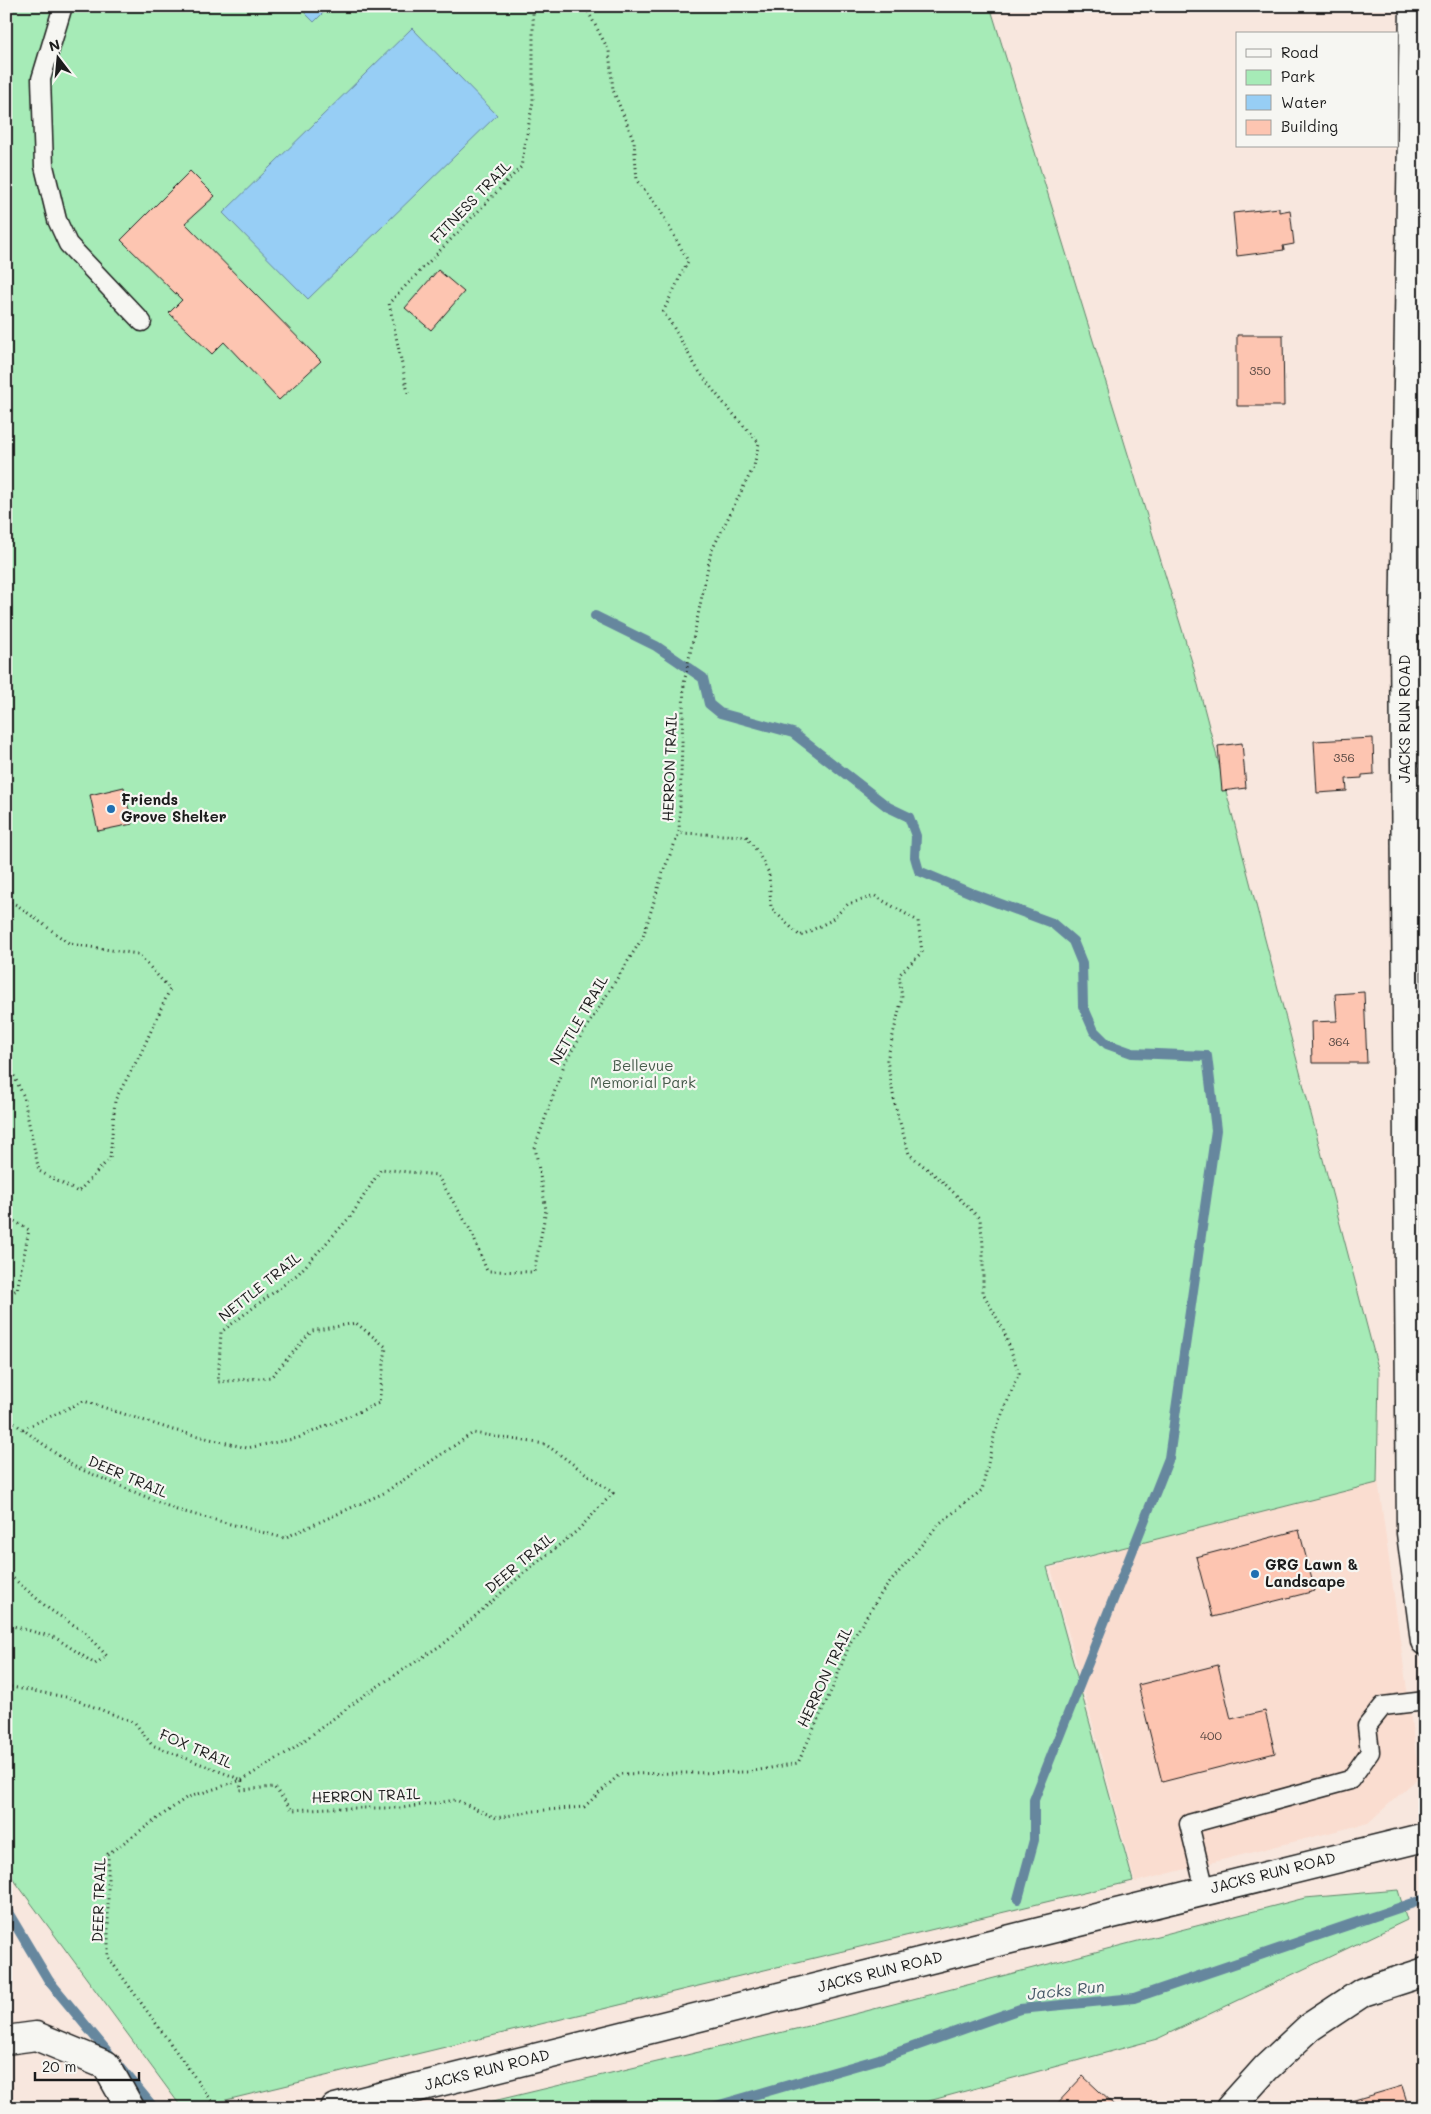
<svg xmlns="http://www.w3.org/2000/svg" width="1431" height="2114" viewBox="0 0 1431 2114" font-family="Mali,sans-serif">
  <rect width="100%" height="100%" fill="#f8e7de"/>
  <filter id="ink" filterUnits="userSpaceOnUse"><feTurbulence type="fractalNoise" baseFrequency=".02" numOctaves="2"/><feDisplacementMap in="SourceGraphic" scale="10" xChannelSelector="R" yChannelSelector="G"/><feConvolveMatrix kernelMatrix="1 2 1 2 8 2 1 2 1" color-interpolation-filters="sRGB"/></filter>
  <g filter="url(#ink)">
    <path fill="#faddd0" d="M 1376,1465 L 1419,1777 L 1368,1823 L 1135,1882 L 1051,1568 L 1375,1480 Z"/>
    <path fill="#a6ebb7" stroke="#61846a" d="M 6,6 L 990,6 L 1192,662 L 1379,1372 L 1377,1483 L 1047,1567 L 1133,1881 L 193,2108 L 182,2108 L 6,1869 Z
      M 1398,1890 L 1407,1920 L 1157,2039 L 903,2108 L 464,2108 L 804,2027 L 1305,1898 Z"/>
    <path fill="#97cef5" stroke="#66879e" d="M 298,6 L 330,6 L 314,22 Z
      M 412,28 L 497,115 L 308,299 L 223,213 Z"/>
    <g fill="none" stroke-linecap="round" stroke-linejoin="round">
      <path stroke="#66879e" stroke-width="10" d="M 595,616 L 656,646 L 703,678 L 709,704 L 720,713 L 793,733 L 888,807 L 909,817 L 916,836 L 915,857 L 919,871 L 971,893 L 1052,923 L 1073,941 L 1082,963 L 1083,1006 L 1094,1031 L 1107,1044 L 1132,1053 L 1207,1056 L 1216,1130 L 1169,1458 L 1034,1800 L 1034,1840 L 1018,1899
        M 6,1909 L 49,1981 L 154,2108
        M 709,2108 L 879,2059 L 1020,2009 L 1134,1998 L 1425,1899"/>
    </g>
    <path fill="#fdc5b1" stroke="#1c1c1c" d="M 190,171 L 215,196 L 185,223 L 321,361 L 279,400 L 224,342 L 212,354 L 169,313 L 182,300 L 121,240 Z
      M 1279,208 L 1279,212 L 1290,210 L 1294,244 L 1283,246 L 1284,250 L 1237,256 L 1233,213 Z
      M 438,270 L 464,292 L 431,330 L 405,308 Z
      M 1237,335 L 1283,335 L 1284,406 L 1237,406 Z
      M 1373,738 L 1374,774 L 1362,775 L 1362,778 L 1346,779 L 1347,791 L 1317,793 L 1314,741 Z
      M 1242,743 L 1246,788 L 1222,791 L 1218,746 Z
      M 124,787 L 132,824 L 98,831 L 90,795 Z
      M 1364,992 L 1367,1063 L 1312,1063 L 1311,1022 L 1337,1021 L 1335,994 Z
      M 1299,1530 L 1315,1591 L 1212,1617 L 1196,1557 Z
      M 1218,1665 L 1231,1719 L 1265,1711 L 1275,1753 L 1162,1782 L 1138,1685 Z
      M 1083,2076 L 1114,2105 L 1111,2108 L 1053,2108 Z
      M 1402,2086 L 1409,2108 L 1335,2108 L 1334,2106 Z"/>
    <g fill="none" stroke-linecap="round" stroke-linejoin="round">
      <defs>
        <path id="lane" d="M 63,6 L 41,79 L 44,166 L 57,220 L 68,244 L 142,322
          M 1205,1890 L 1189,1824 L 1350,1780 L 1370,1752 L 1367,1726 L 1383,1706 L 1425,1701"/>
        <path id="street" d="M 6,2040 L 36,2036 L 106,2065 L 130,2108
          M 1230,2108 L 1266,2068 L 1310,2027 L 1363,1992 L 1425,1972"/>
        <path id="secondary" d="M 1414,6 L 1404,635 L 1411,1533 L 1425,1641
          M 335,2108 C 699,2018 1061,1925 1425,1837"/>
      </defs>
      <use href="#lane" stroke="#1c1c1c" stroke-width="21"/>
      <use href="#street" stroke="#1c1c1c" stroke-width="31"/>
      <use href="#secondary" stroke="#1c1c1c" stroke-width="31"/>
      <path stroke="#1c1c1c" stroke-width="3" stroke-dasharray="1 4" stroke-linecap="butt" d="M 6,8 L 8,6
        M 408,393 L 389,303 L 521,167 L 533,101 L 533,6
        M 6,900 L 17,905 L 70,944 L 138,954 L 170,989 L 141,1053 L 115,1100 L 110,1158 L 78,1192 L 39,1171 L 23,1095 L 6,1059
        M 6,1216 L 29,1230 L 17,1290 L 6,1295
        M 6,1417 L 73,1466 L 177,1510 L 284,1538 L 384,1493 L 473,1433 L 545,1444 L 613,1493 L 577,1531 L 525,1572 L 446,1642 L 366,1694 L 293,1749 L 242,1780 L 186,1798 L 108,1854 L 108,1957 L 217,2108
        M 23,1429 L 84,1401 L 173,1430 L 247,1448 L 298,1438 L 379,1403 L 386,1347 L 356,1323 L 312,1331 L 271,1377 L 218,1382 L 221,1332 L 298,1274 L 351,1216 L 381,1169 L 437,1175 L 471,1231 L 487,1271 L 534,1272 L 546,1210 L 535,1147 L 565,1062 L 643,937 L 663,872 L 679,833
        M 6,1572 L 49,1609 L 83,1631 L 107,1656 L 95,1664 L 56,1638 L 6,1624
        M 6,1686 L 71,1698 L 135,1723 L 152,1745 L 242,1780 L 240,1790 L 274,1787 L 292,1810 L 331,1808 L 402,1808 L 456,1800 L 496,1818 L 534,1811 L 584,1807 L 620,1774 L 748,1772 L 798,1763 L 832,1689 L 850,1643 L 882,1592 L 939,1524 L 982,1490 L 995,1432 L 1019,1373 L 1003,1329 L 983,1293 L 983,1244 L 980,1219 L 942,1181 L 909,1154 L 895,1105 L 887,1060 L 902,998 L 899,975 L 922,952 L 918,921 L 875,896 L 848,904 L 830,921 L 800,936 L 771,908 L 769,873 L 757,851 L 746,836 L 679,833 L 684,683 L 711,552 L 754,466 L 759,443 C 737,418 713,393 695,365 C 684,347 676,329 663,312 L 688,261 L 660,210 L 637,181 L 634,141 L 613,90 L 609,51 L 585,6"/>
      <use href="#lane" stroke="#f6f6f2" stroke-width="18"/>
      <use href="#street" stroke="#f6f6f2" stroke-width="28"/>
      <use href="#secondary" stroke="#f6f6f2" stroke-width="28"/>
    </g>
  </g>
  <g fill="#1f6fb2" stroke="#f6f6f2" stroke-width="2">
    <circle cx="111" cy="809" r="5"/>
    <circle cx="1255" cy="1574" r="5"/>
  </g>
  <g text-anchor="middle" stroke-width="4.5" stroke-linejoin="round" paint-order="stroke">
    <g font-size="12" fill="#544641">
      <text x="1260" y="375">350</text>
      <text x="1344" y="762">356</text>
      <text x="1339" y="1046">364</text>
      <text x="1211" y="1740">400</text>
    </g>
    <g font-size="15" fill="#1c1c1c" stroke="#f6f6f2">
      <text transform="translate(471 202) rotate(-46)" y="5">FITNESS TRAIL</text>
      <text transform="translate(1405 719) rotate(-90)" y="5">JACKS RUN ROAD</text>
      <text transform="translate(670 767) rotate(-88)" y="5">HERRON TRAIL</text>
      <text transform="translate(579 1020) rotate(-60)" y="5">NETTLE TRAIL</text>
      <text transform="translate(260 1287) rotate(-39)" y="5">NETTLE TRAIL</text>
      <text transform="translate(128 1477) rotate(23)" y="5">DEER TRAIL</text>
      <text transform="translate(520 1563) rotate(-40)" y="5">DEER TRAIL</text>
      <text transform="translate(825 1677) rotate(-65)" y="5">HERRON TRAIL</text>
      <text transform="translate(196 1749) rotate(23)" y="5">FOX TRAIL</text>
      <text transform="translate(366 1796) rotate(-2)" y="5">HERRON TRAIL</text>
      <text transform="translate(1273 1873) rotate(-14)" y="5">JACKS RUN ROAD</text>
      <text transform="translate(99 1900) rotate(-88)" y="5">DEER TRAIL</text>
      <text transform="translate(880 1972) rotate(-14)" y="5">JACKS RUN ROAD</text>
      <text transform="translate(487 2070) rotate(-14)" y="5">JACKS RUN ROAD</text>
    </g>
    <g font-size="15" font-weight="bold" fill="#1c1c1c" stroke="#f6f6f2" text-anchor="start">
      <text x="121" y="805">Friends<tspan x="121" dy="17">Grove Shelter</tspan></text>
      <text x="1265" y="1570">GRG Lawn &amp;<tspan x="1265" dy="17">Landscape</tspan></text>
    </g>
    <g font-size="15" fill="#455a4a" stroke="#f6f6f2">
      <text x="643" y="1071">Bellevue<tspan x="643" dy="17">Memorial Park</tspan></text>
    </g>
    <g font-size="16" font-style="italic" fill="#475a68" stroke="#f6f6f2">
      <text transform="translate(1066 1990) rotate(-6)" y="6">Jacks Run</text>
    </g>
  </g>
  <rect width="1431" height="2114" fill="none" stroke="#f6f6f2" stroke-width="25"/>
  <rect x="12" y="12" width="1406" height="2089" fill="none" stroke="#1c1c1c" stroke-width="2" filter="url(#ink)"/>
  <rect x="1236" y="32" width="162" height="115" fill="#f6f6f2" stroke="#9f9f9c"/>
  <rect x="1246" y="49" width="25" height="8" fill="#f6f6f2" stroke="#9f9f9c"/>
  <text x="1281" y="58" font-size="15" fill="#1c1c1c">Road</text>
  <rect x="1246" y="70" width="25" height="15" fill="#a6ebb7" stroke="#9f9f9c"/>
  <text x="1281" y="82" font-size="15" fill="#1c1c1c">Park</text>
  <rect x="1246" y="95" width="25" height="15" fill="#97cef5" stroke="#9f9f9c"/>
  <text x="1281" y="108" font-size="15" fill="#1c1c1c">Water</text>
  <rect x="1246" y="120" width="25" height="15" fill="#fdc5b1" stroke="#9f9f9c"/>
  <text x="1281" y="132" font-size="15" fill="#1c1c1c">Building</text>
  <g transform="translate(58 58) rotate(344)" stroke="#f6f6f2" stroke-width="4" paint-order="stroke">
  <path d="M0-4L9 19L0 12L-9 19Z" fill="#1c1c1c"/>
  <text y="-8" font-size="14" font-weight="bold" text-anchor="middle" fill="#1c1c1c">N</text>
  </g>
  <path d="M35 2072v8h104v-8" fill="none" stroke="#1c1c1c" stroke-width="2.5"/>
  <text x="42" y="2072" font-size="15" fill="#1c1c1c" stroke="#f6f6f2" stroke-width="4" paint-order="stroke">20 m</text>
</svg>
